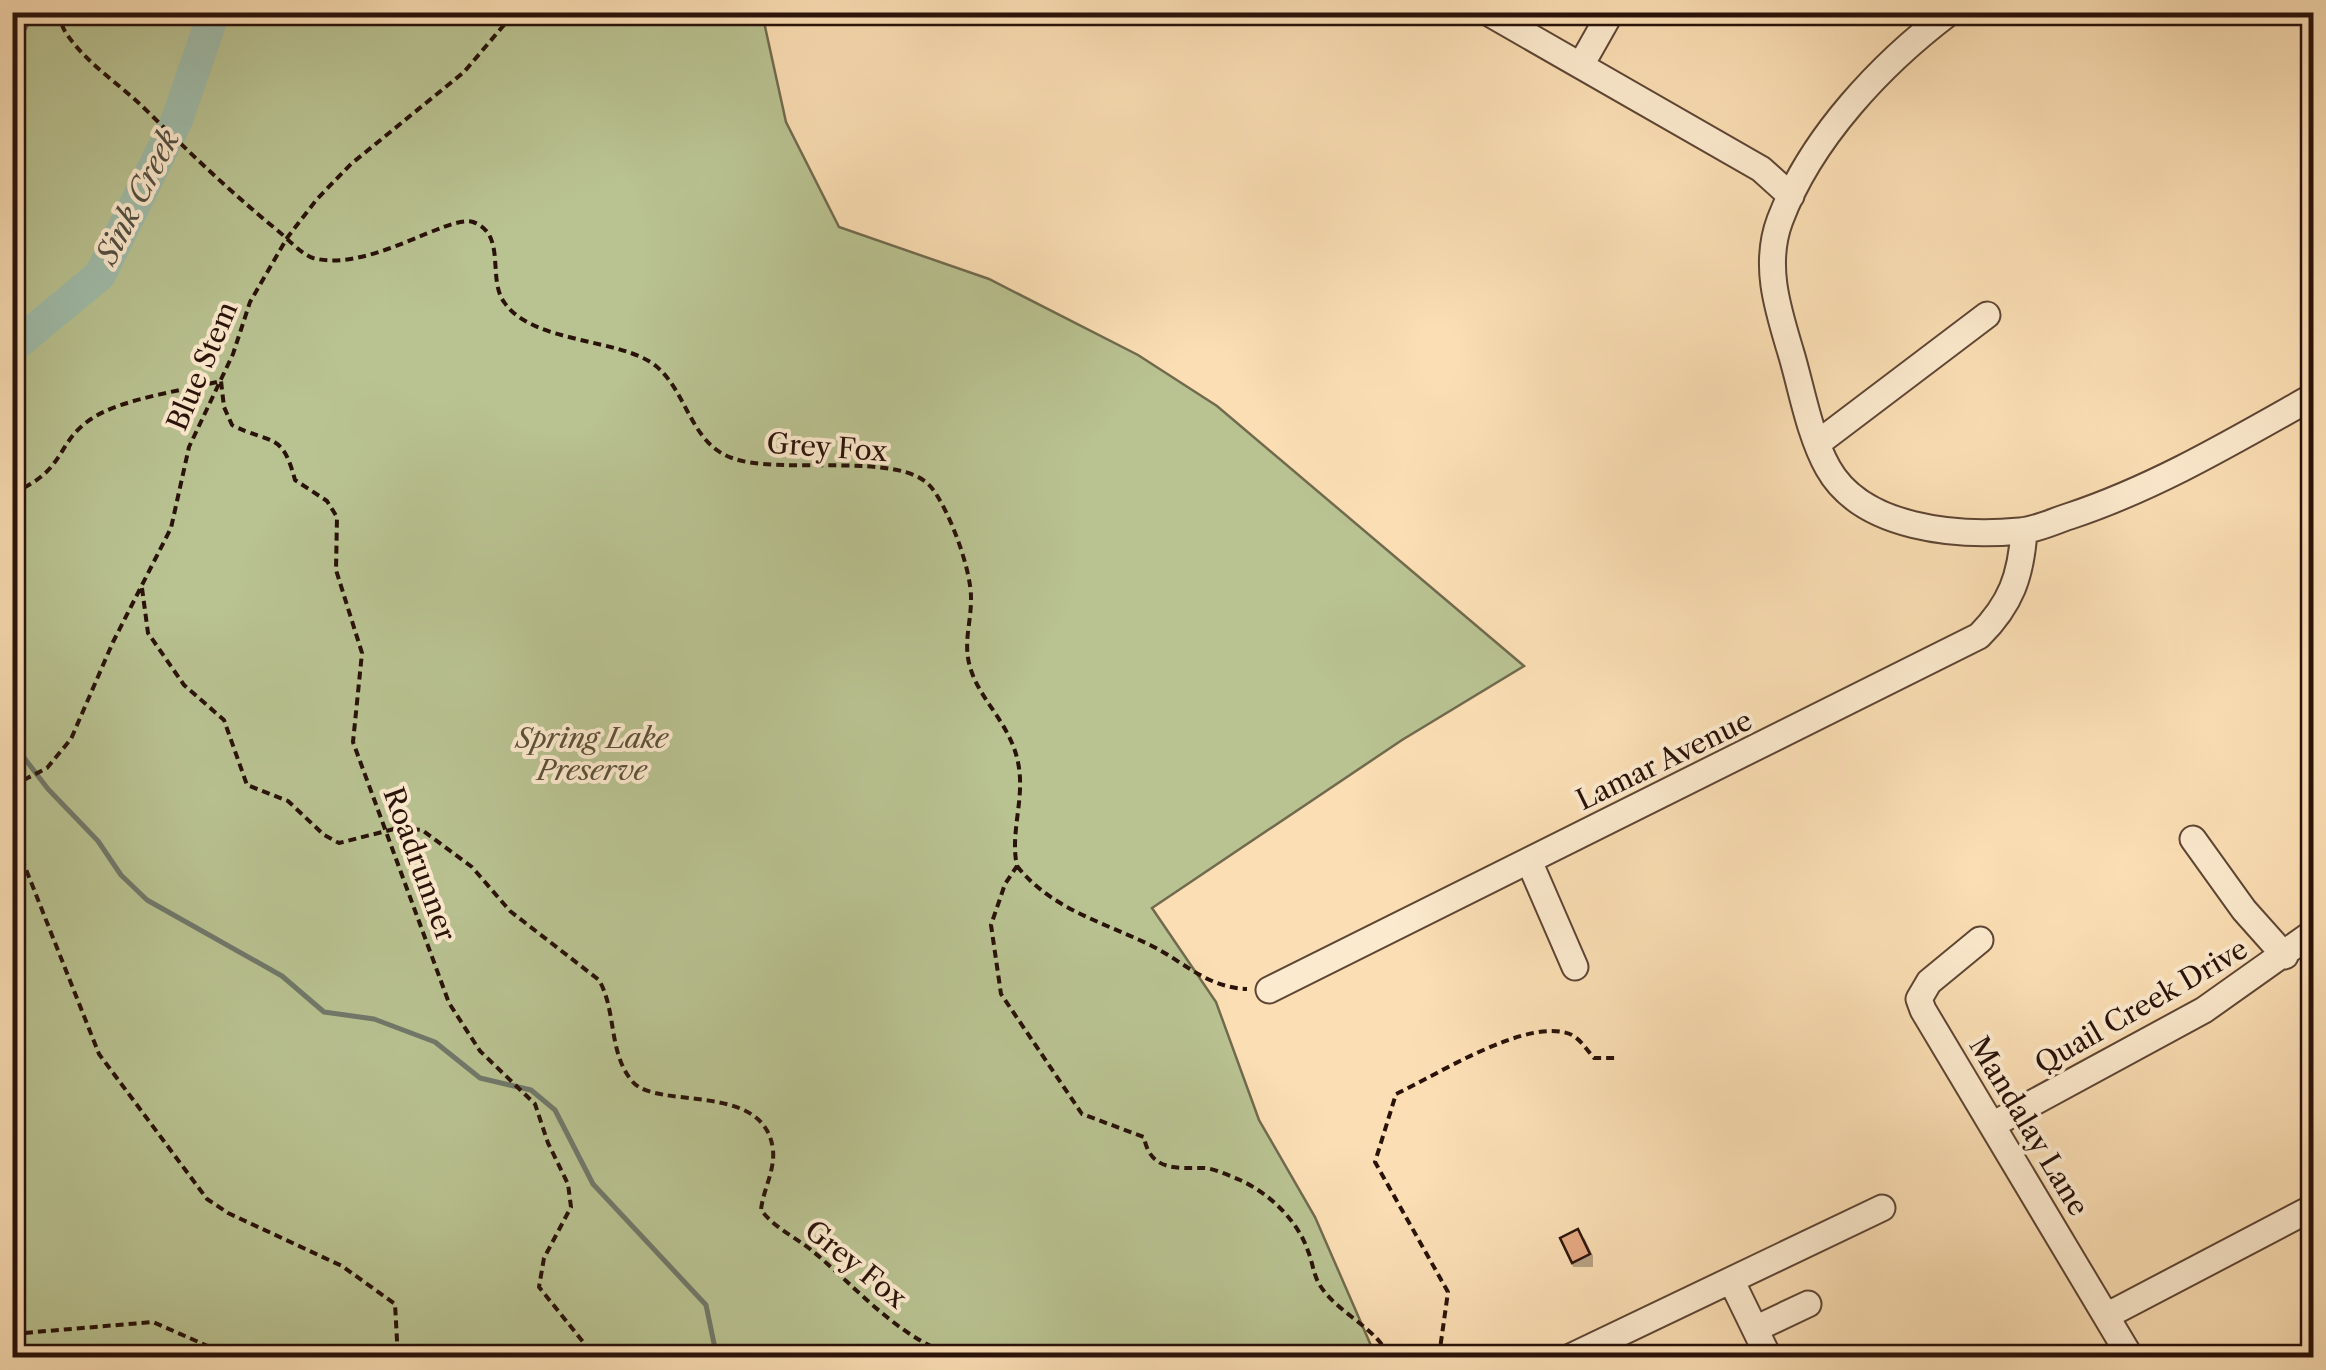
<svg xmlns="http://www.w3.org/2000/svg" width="2326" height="1370" viewBox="0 0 2326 1370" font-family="'Libre Caslon Text',serif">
  <defs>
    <filter id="shadow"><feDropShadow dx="6" dy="11" stdDeviation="0" flood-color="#0004"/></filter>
  </defs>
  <rect width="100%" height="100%" fill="#fbdeb4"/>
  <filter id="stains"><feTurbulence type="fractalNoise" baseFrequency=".002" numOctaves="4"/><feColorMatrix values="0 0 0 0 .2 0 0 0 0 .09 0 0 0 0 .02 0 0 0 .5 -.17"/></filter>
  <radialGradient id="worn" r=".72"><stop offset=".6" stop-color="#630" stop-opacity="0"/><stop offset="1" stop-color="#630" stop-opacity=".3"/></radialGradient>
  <path fill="#b9c291" stroke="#716a4e" stroke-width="2.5" d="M 35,12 L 762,13 L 786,122 L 839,227 L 989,279 L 1138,355 L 1217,406 L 1524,666 L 1402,740 L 1152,908 L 1216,1002 L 1259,1120 L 1315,1217 L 1376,1357 L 13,1357 L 12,54 Z"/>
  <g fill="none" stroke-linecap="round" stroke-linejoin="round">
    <path stroke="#70786a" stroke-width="5" d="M 12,742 L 48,789 L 98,841 L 121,875 L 147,900 L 282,976 L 324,1012 L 374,1019 L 435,1042 L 480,1078 L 531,1090 L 555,1110 L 593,1184 L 706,1305 L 717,1358"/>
    <path stroke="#9fbcaa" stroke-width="32" d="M 12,348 L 100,275 L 177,120 L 214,12"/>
  </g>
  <path fill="#e7aa83" stroke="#29120a" stroke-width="2.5" filter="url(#shadow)" d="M 1578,1229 L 1590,1254 L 1572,1263 L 1560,1238 Z"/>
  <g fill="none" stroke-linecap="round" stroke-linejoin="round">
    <defs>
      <path id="minor" d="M 1487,12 L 1761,169 L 1791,196
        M 1950,12 C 1881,64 1811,138 1780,220 C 1763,265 1778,310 1791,353 C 1802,390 1809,434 1828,468 C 1862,529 1958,537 2020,531 C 2036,530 2054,521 2070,516 C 2157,487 2234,441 2314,396
        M 1581,65 L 1611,12
        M 1818,443 L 1987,315
        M 2193,839 L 2244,910 L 2285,956
        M 1529,861 L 1575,967
        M 1980,940 L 1929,982 L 1919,999 L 1923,1010 L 2131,1358
        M 1269,990 L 1979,636 C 2011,604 2021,576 2024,531
        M 1994,1124 L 2204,1010 L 2314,932
        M 1732,1282 L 1769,1358
        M 2108,1315 L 2314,1207
        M 1755,1329 L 1808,1304
        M 1568,1358 L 1882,1208"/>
    </defs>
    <use href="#minor" stroke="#5e4534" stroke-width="29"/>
    <path stroke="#29120a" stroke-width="4" stroke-dasharray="8 5" stroke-linecap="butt" d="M 58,12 C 60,19 62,27 66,33 C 86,63 118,83 143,107 C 187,150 229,191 277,230 C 287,238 301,254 313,258 C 369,273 448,214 473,222 C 507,234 487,278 504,302 C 532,344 622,338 656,366 C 688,393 690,443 732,458 C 780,476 901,450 931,487 C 949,509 972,571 971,600 C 971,623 963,643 970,667 C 980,702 1013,725 1019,768 C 1024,801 1010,834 1017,866 L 1005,884 L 991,925 L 1001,994 L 1082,1114 L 1144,1137 C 1150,1171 1176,1168 1203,1168 C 1214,1168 1230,1176 1240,1180 C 1269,1193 1298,1221 1308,1251 C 1313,1263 1313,1275 1321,1287 C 1339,1314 1377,1328 1390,1358
      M 12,493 C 67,471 55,443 91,419 C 120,399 185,390 221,381 L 224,407 L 232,425 C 272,445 282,431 295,480 L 327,501 L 337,517 L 336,570 L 362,653 L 353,742 L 449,1003 L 480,1051 L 535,1104 L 548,1143 L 568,1184 L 571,1207 L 544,1258 L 539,1287 L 596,1358
      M 142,588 L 148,633 L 184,685 L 224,720 L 247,785 L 288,801 L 324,835 L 339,843 L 398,828 L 422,830 L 472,867 L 510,911 L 599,980 C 617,1012 608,1052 632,1081 C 656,1111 765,1080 773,1150 C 775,1171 763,1190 761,1210 C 775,1228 793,1236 810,1249 C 857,1287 904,1346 965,1358
      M 12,786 L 47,768 L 71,739 L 113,642 L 171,528 L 189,447 L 233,354 L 250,302 L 287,238 L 317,199 L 351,164 L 464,72 L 515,12
      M 12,834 L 99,1054 L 207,1199 L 228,1213 L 342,1266 L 395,1304 L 398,1358
      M 1017,866 C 1051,909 1103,922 1150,945 C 1185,962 1205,987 1247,989
      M 12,1334 L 153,1322 L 235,1358
      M 1421,1358 L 1440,1349 L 1448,1292 L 1375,1162 L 1396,1094 C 1437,1075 1530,1015 1572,1035 C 1581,1040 1587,1050 1594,1058 L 1619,1058"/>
    <use href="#minor" stroke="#fceace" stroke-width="25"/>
  </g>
  <g text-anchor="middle" stroke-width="8" stroke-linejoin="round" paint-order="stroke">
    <g font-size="28" fill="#29120a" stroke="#fceace">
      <text transform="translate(202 366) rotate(-67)" y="10">Blue Stem</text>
      <text transform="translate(827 447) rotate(4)" y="10">Grey Fox</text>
      <text transform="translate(1664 760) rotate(-26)" y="10">Lamar Avenue</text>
      <text transform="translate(420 864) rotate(70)" y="10">Roadrunner</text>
      <text transform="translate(2141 1006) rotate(-30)" y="10">Quail Creek Drive</text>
      <text transform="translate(2029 1126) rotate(59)" y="10">Mandalay Lane</text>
      <text transform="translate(856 1264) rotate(39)" y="10">Grey Fox</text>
    </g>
    <g font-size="28" font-style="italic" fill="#5b5039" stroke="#fceace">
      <text x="592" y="748">Spring Lake<tspan x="592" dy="32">Preserve</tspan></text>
    </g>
    <g font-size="30" font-style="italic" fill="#524e42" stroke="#fceace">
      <text transform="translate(138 197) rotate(-63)" y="10">Sink Creek</text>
    </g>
  </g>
  <rect width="2326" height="1370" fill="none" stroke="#fbdeb4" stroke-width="50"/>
  <rect x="15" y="15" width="2296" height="1340" fill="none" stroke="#29120a" stroke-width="5"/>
  <rect x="25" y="25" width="2276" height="1320" fill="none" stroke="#29120a" stroke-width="2.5"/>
  <rect width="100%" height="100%" filter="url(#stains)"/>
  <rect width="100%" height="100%" fill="url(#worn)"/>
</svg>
